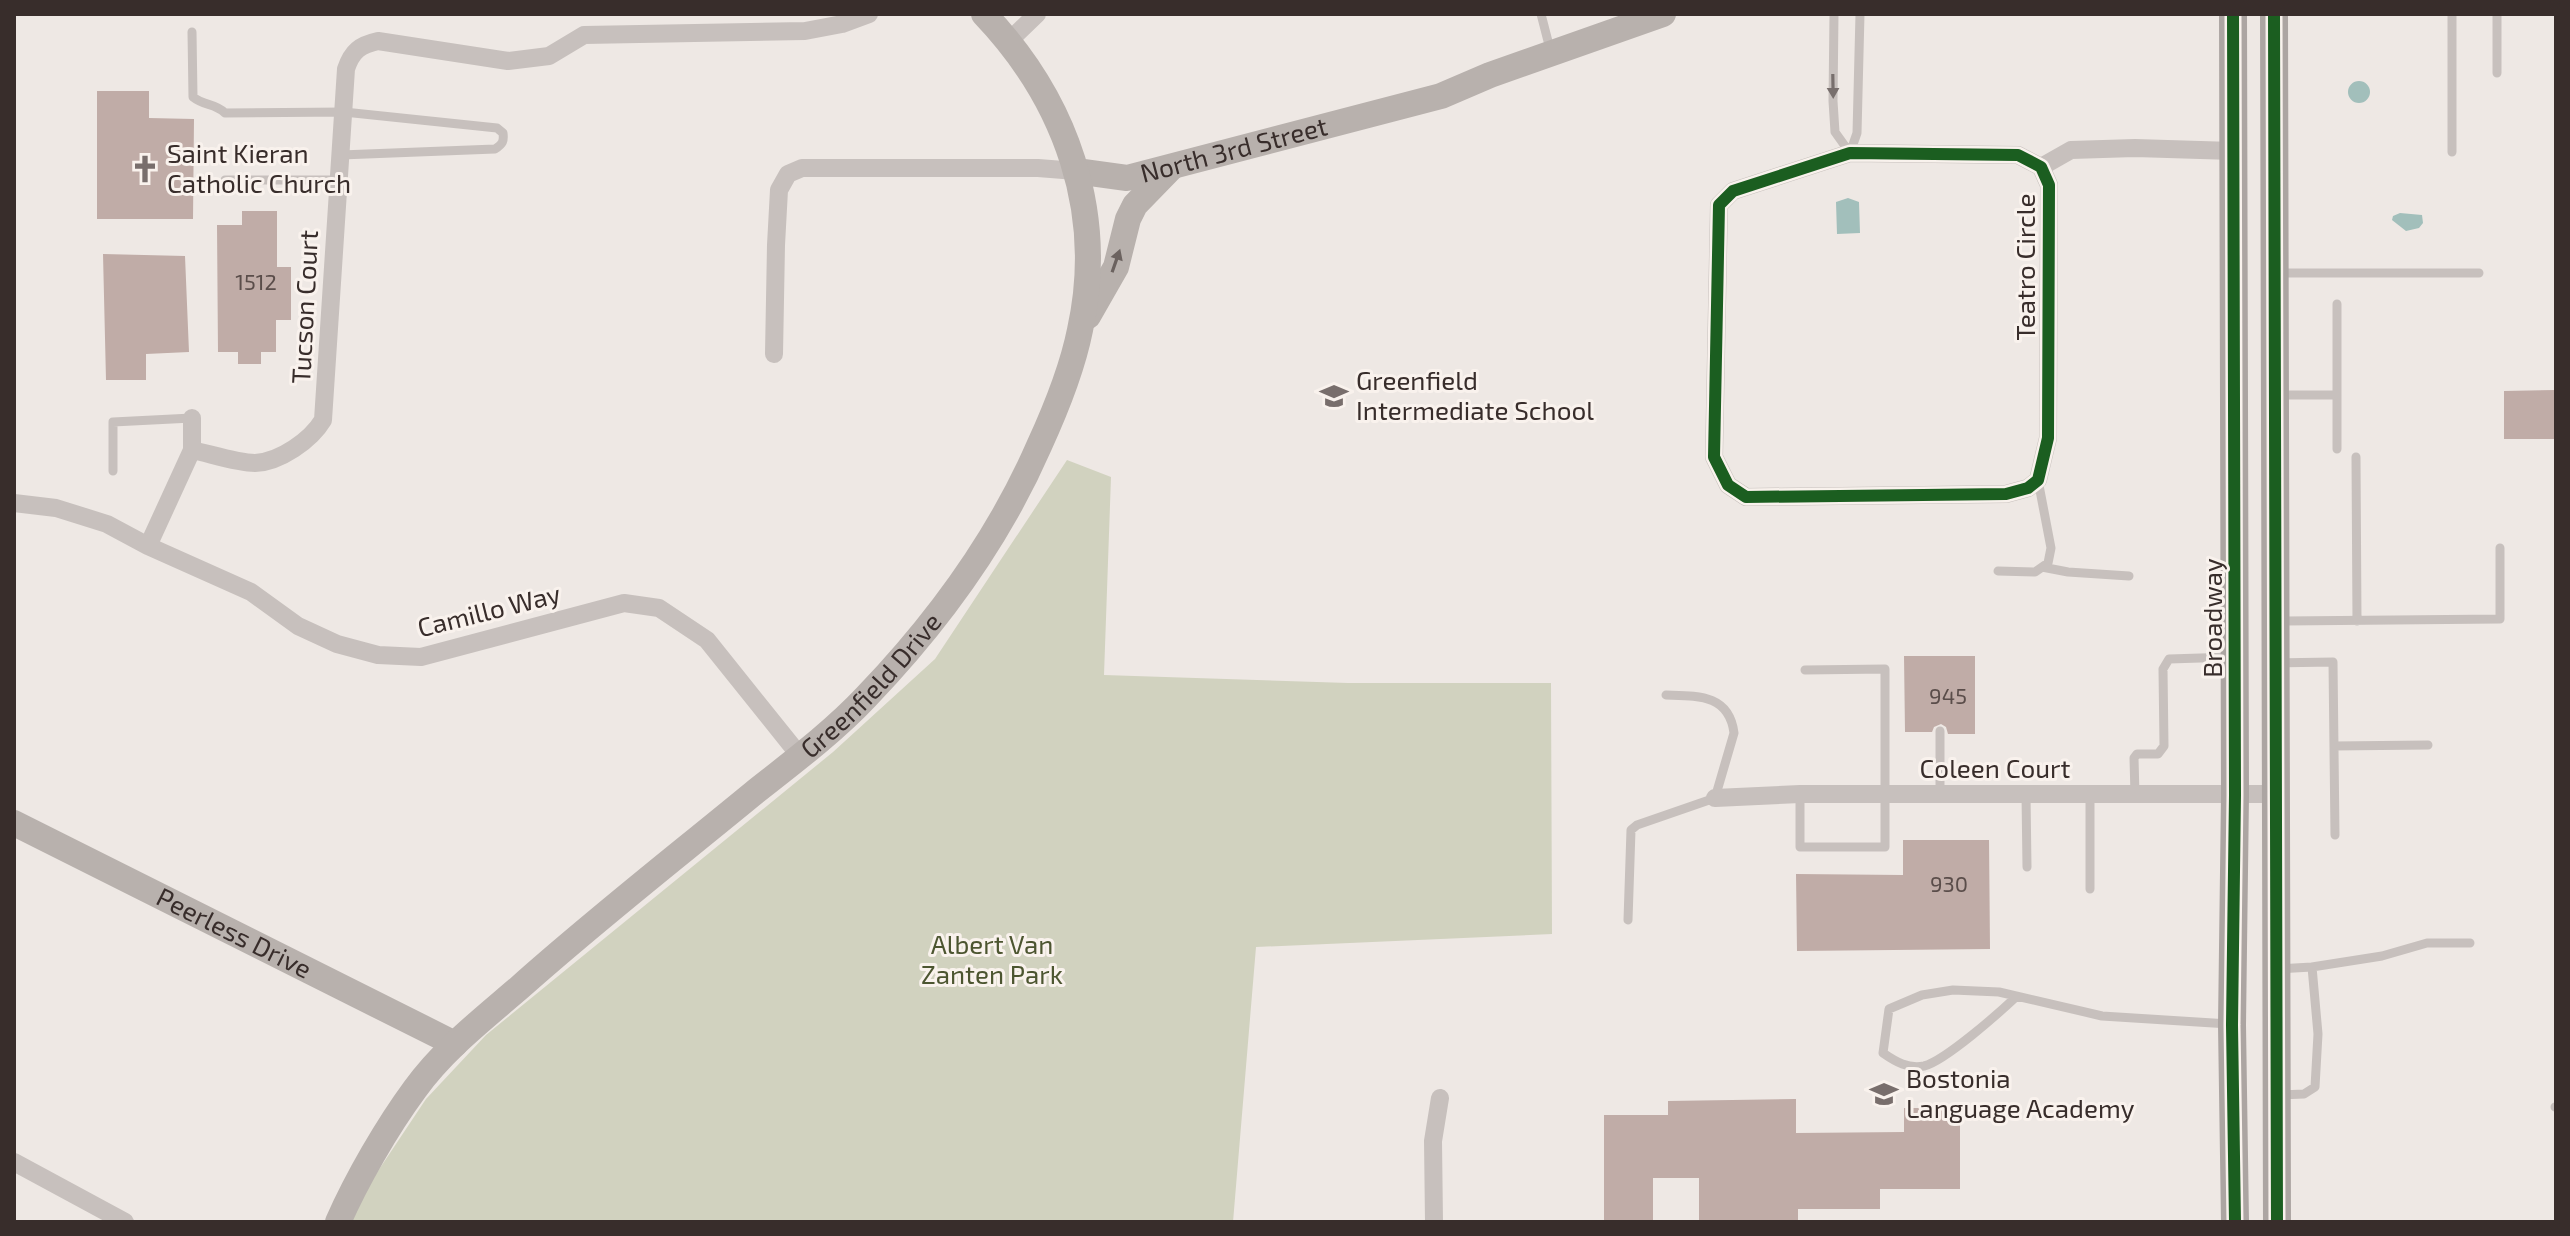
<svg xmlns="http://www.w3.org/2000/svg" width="2570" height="1236" viewBox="0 0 2570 1236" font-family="'Exo 2',sans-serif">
  <rect width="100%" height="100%" fill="#eee8e4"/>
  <path fill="#d1d2bf" d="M 1067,460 L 1111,477 L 1104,675 L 1348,683 L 1551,683 L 1552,934 L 1256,947 L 1233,1222 L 350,1222 L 374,1177 L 426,1099 L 486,1035 L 833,752 L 935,659 Z"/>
  <path fill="#a2bfbb" d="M2348 92a11 11 0 1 1 22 0a11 11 0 1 1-22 0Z
    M 1848,198 L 1859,202 L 1860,233 L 1837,234 L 1836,202 Z
    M 2400,213 L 2422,215 L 2423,223 L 2419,228 L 2406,231 L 2392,220 L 2393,216 Z"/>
  <path fill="#c0aca7" d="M 97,91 L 149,91 L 149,118 L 194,119 L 193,219 L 97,219 Z
    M 242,211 L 277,211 L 277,267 L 291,267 L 291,320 L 276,320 L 276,352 L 261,352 L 261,364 L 238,364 L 238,352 L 218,352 L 217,225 L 242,225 Z
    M 103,254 L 185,256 L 189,352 L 146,354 L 146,380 L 106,380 Z
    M 2556,390 L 2556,439 L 2504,439 L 2504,391 Z
    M 1904,656 L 1975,656 L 1975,734 L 1948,734 L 1946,727 L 1941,724 L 1934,727 L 1932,732 L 1905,732 Z
    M 1903,840 L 1989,840 L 1990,949 L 1797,951 L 1796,874 L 1903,875 Z
    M 1796,1099 L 1796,1133 L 1904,1132 L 1904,1108 L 1960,1108 L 1960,1189 L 1880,1189 L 1880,1209 L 1798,1209 L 1798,1222 L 1699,1222 L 1699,1178 L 1653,1178 L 1653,1222 L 1604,1222 L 1604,1115 L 1668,1115 L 1668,1101 Z"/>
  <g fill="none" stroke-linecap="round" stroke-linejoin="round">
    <path stroke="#c7c0bd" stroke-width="9" d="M 1541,14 L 1550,49
      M 1834,14 L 1833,101 L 1835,132 L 1850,153
      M 2452,14 L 2452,152
      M 192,32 L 193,97 C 204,106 215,103 225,113 L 344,112 L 497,128 L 503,133 C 504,141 503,144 495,149 L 341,155
      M 2497,73 L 2497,14
      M 1850,153 L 1857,133 L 1860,14
      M 225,180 L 337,180
      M 2277,273 L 2479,273
      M 2337,304 L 2337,449
      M 2276,395 L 2337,395
      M 2356,457 L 2357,621
      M 113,471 L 113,422 L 192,418
      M 2042,567 L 2068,572 L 2129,576
      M 1998,571 L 2035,572 L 2048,563 L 2051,548 L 2038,480
      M 2278,621 L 2500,619 L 2500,548
      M 2278,663 L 2333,662 L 2335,835
      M 1940,731 L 1940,795
      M 2334,746 L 2428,745
      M 1800,794 L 1800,847 L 1885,847 L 1885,669 L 1805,670
      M 2026,795 L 2027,867
      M 2135,795 L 2134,758 L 2137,754 L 2158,754 L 2164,746 L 2163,669 L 2169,659 L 2232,657
      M 2090,889 L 2090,795
      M 1628,920 L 1631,830 L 1637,825 L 1715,798 L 1734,733 C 1729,694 1697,696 1666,695
      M 2312,967 L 2382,956 L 2427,943 L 2470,943
      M 2279,969 L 2312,967 L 2318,1034 L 2315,1087 L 2304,1094 L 2281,1095
      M 2017,996 C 2000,1012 1945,1061 1924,1066 C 1908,1069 1896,1062 1883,1053 L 1889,1009 L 1922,995 L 1953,990 L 1999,992 L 2102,1016 L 2229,1024
      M 2555,1107 L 2556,1107"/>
    <path stroke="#c7c0bd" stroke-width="18" d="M 1009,41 L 1037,14
      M 1850,153 L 2018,155 L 2041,167 L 2049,185 L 2048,438 L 2038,480 L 2028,488 L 2006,494 L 1746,497 L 1728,485 L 1714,457 L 1719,205 L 1733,191 Z
      M 2041,167 L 2071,150 L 2135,148 L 2233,151
      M 774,354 L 776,245 L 779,190 L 788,174 L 802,168 L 1038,168 L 1076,171
      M 192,450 C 211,454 237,463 255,463 C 280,462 311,440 323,420 L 346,69 C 352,51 360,45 378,41 L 508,61 L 549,56 L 584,35 L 805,31 L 842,24 L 869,14
      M 14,503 L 56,508 L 107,524 L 148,546 L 251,592 L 298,626 L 337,644 L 378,655 L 421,657 L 624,603 L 659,608 L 707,640 L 800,756
      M 148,546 L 192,450 L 192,418
      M 1715,798 L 1800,794 L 2275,794
      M 14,1162 L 125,1222
      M 1434,1222 L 1433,1141 L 1440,1098"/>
    <g stroke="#b8b1ad" stroke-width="26">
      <path id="s1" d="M 1076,171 L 1127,178 L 1441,96 L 1490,75 L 1663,14"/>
      <path d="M 1088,316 L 1116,267 L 1128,219 L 1135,205 L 1171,168"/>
      <path id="s2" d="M 14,823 L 455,1044"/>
      <path id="s3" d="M 338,1222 C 357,1179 387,1127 415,1089 C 443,1050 483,1019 519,988 C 595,920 676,857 755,792 C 793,762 833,732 866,697 C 937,623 998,540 1039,446 C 1056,409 1072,370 1080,330 C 1106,212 1066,100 984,14"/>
    </g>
    <path stroke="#aca5a2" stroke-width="28" d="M 2233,14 L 2235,795 L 2232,1025 L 2235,1222
      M 2274,14 L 2277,1222"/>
    <defs>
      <path id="cycleway" d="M 2233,14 L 2235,795 L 2232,1025 L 2235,1222
        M 2274,14 L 2277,1222
        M 1850,153 L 2018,155 L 2041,167 L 2049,185 L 2048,438 L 2038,480 L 2028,488 L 2006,494 L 1746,497 L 1728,485 L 1714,457 L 1719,205 L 1733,191 Z"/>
    </defs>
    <use href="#cycleway" stroke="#f9f2ed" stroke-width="17"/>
    <use href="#cycleway" stroke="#1b5e20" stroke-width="12"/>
  </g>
  <defs><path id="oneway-solid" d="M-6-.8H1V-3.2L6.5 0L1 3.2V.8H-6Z" transform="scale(2)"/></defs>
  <use fill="#786f6d" href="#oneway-solid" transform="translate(1833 86) rotate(89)"/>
  <use fill="#6b625f" href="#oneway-solid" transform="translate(1116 261) rotate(-71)"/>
  <defs>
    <symbol id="church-bare" viewBox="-9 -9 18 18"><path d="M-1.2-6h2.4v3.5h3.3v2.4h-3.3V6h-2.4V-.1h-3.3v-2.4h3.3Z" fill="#786e6c" stroke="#f9f2ed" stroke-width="2.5" paint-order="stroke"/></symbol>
    <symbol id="school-bare" viewBox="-9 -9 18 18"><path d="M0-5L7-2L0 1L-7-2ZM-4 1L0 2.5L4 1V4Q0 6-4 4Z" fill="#786e6c" stroke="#f9f2ed" stroke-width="2.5" paint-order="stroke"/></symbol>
  </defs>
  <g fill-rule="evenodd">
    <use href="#church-bare" x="125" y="149" width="40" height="40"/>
    <use href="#school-bare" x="1314" y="376" width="40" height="40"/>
    <use href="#school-bare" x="1864" y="1074" width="40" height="40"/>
  </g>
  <g text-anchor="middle" stroke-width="6" stroke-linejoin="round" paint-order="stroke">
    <g font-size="22" fill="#5a4d4a">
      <text x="256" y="290">1512</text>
      <text x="1948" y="704">945</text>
      <text x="1949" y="892">930</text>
    </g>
    <g font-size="26" fill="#382d2b" stroke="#f9f2ed">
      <text dy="9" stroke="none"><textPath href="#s1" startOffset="162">North 3rd Street</textPath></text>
      <text transform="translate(2026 267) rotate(-90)" y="9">Teatro Circle</text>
      <text transform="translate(305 307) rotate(-87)" y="9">Tucson Court</text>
      <text transform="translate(489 611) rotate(-14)" y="9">Camillo Way</text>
      <text transform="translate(2213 618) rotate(-90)" y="9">Broadway</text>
      <text dy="9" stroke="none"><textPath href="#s3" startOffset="764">Greenfield Drive</textPath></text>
      <text x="1995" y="778">Coleen Court</text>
      <text dy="9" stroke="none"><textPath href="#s2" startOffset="246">Peerless Drive</textPath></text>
    </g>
    <g font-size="26" fill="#382d2b" stroke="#f9f2ed" text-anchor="start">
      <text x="167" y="163">Saint Kieran<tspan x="167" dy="30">Catholic Church</tspan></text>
      <text x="1356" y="390">Greenfield<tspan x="1356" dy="30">Intermediate School</tspan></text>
      <text x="1906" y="1088">Bostonia<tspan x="1906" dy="30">Language Academy</tspan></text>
    </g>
    <g font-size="26" fill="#4c5530" stroke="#f9f2ed">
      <text x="992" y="954">Albert Van<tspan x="992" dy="30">Zanten Park</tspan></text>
    </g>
  </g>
  <rect width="2570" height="1236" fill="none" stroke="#382d2b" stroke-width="32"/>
</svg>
